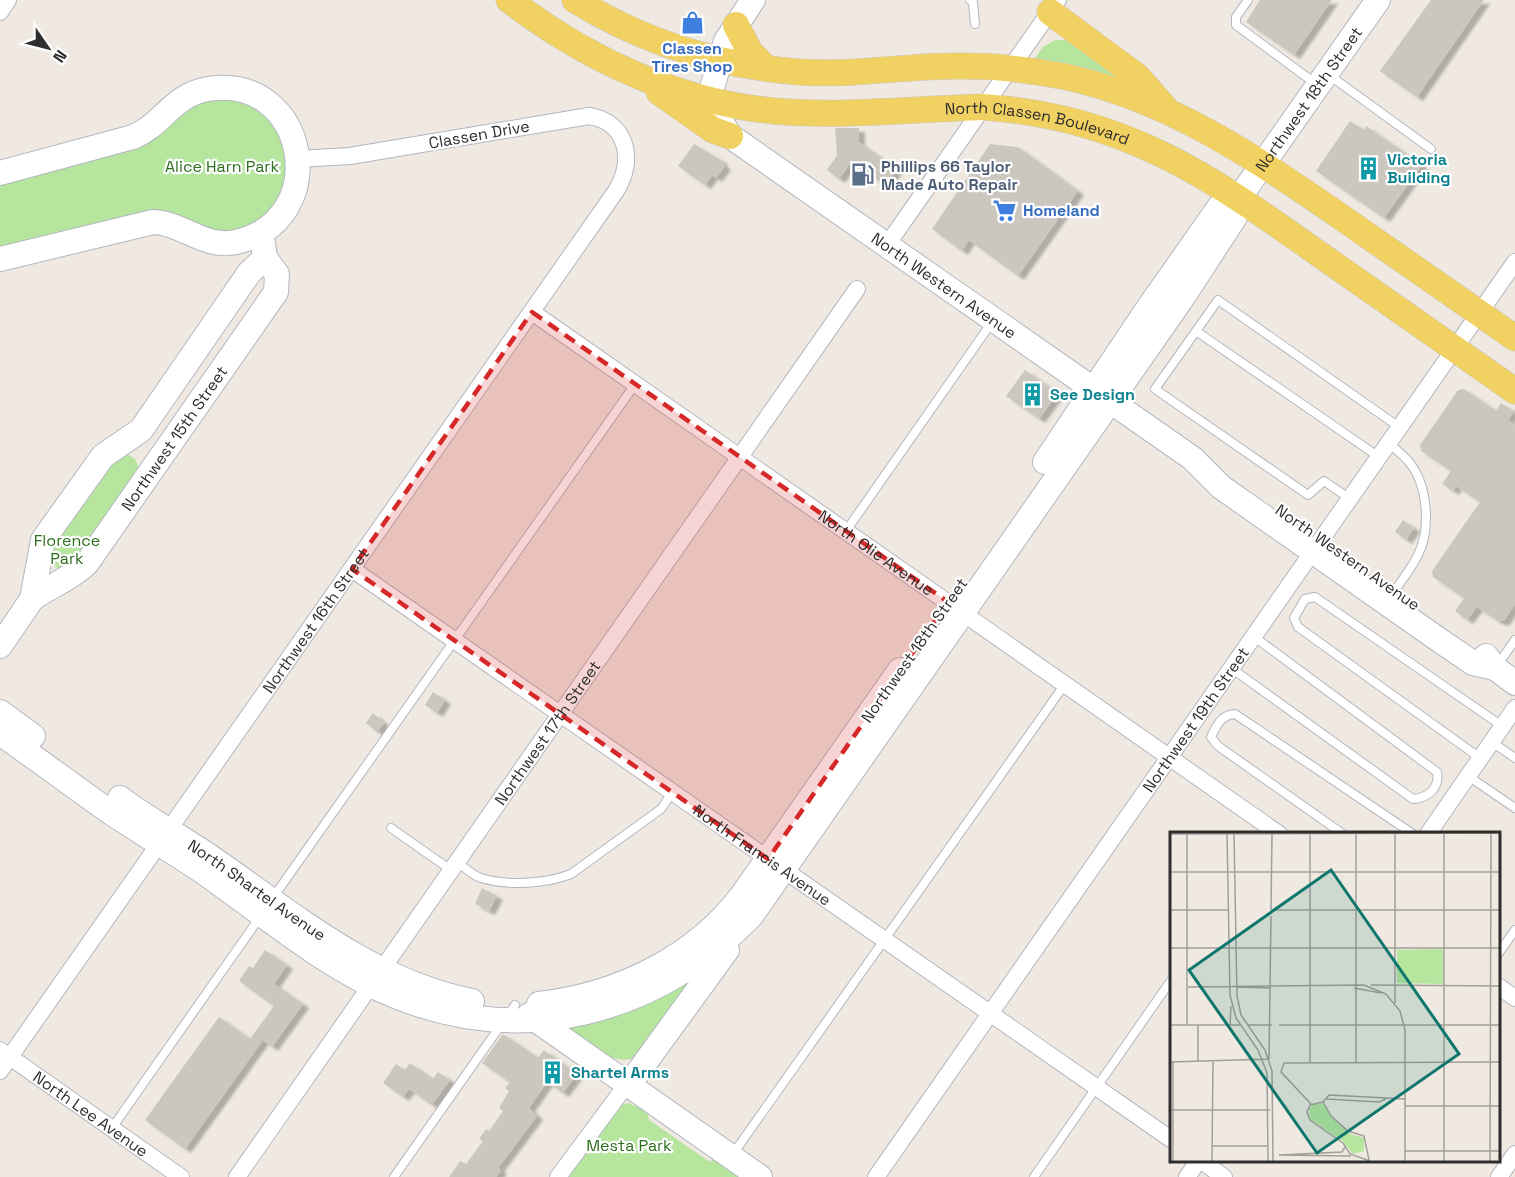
<svg xmlns="http://www.w3.org/2000/svg" width="1515" height="1177" viewBox="0 0 1515 1177" font-family="'Space Grotesk',sans-serif">
  <defs>
    <filter id="shadow"><feDropShadow dx="6" dy="4" stdDeviation="1.5" flood-color="#0004"/></filter>
  </defs>
  <rect width="100%" height="100%" fill="#efe9e1"/>
  <path fill="#b6e59e" d="M 1055,40 L 1066,40 L 1129,81 L 1036,63 L 1034,60 L 1043,47 Z
    M 228,97 L 260,108 L 284,136 L 290,179 L 268,216 L 226,234 L 197,229 L 0,252 L 0,180 L 195,102 Z
    M 126,453 L 135,459 L 140,470 L 77,563 L 61,569 C 50,566 49,559 48,548 L 110,459 Z
    M 695,978 L 640,1056 C 612,1069 592,1045 570,1030 L 569,1025 Z
    M 628,1103 L 647,1111 L 649,1120 L 710,1162 L 714,1158 L 740,1177 L 567,1177 L 620,1105 Z"/>
  <path fill="#cbc7bf" filter="url(#shadow)" d="M 1260,0 L 1332,0 L 1294,55 L 1246,22 Z
    M 1431,0 L 1484,0 L 1417,97 L 1380,71 Z
    M 1350,121 L 1364,130 L 1366,126 L 1422,165 L 1384,218 L 1316,171 Z
    M 835,128 L 859,128 L 859,142 L 897,169 L 885,185 L 851,162 L 839,179 L 827,170 L 837,155 Z
    M 694,144 L 722,161 L 721,163 L 725,166 L 716,178 L 712,175 L 705,185 L 678,166 Z
    M 990,144 L 1018,147 L 1078,191 L 1018,276 L 969,240 L 962,251 L 932,229 Z
    M 1025,370 L 1058,393 L 1039,419 L 1006,396 Z
    M 1464,389 L 1496,411 L 1501,403 L 1514,411 L 1508,420 L 1515,425 L 1515,604 L 1504,621 L 1498,621 L 1477,607 L 1467,620 L 1455,611 L 1464,598 L 1433,577 L 1432,571 L 1480,502 L 1456,486 L 1453,491 L 1442,484 L 1451,471 L 1421,451 L 1420,445 L 1458,390 Z
    M 1403,520 L 1414,528 L 1406,540 L 1395,532 Z
    M 433,692 L 445,700 L 437,713 L 425,705 Z
    M 373,713 L 384,723 L 377,732 L 366,723 Z
    M 482,888 L 497,896 L 489,911 L 475,904 Z
    M 265,950 L 287,965 L 274,984 L 303,1004 L 272,1047 L 263,1040 L 185,1149 L 145,1120 L 219,1017 L 250,1039 L 274,1006 L 239,981 L 249,966 L 253,968 Z
    M 503,1034 L 538,1058 L 544,1050 L 577,1074 L 563,1093 L 547,1082 L 529,1108 L 537,1116 L 498,1168 L 501,1170 L 496,1177 L 449,1177 L 460,1161 L 466,1164 L 483,1141 L 479,1139 L 486,1129 L 489,1131 L 503,1111 L 499,1108 L 509,1091 L 505,1088 L 510,1082 L 482,1063 Z
    M 410,1063 L 433,1079 L 438,1072 L 450,1080 L 432,1105 L 409,1089 L 403,1097 L 383,1083 L 396,1064 L 405,1070 Z"/>
  <g fill="none" stroke-linecap="round" stroke-linejoin="round">
    <defs>
      <path id="lane" d="M 970,0 L 973,2 L 975,24
        M 1248,0 L 1236,17 L 1236,25 L 1316,84
        M 1329,75 L 1431,149
        M 1196,331 L 1379,457
        M 1350,499 L 1324,481 L 1308,495 L 1155,389 L 1218,300 L 1399,427
        M 846,531 L 992,322
        M 1387,601 C 1397,587 1410,571 1418,555 C 1431,529 1428,485 1409,462 C 1403,455 1395,449 1389,443
        M 1496,667 L 1515,640
        M 1231,668 L 1413,799 C 1428,798 1440,788 1437,772 L 1253,636
        M 1492,742 L 1515,758
        M 1480,758 L 1298,627 L 1294,618 L 1305,599 L 1315,597 L 1502,726
        M 1468,776 L 1515,808
        M 391,828 L 451,870
        M 1343,834 L 1218,746 L 1211,737 C 1217,725 1221,715 1235,714 L 1413,834
        M 457,862 C 464,867 472,875 481,878 C 507,886 546,884 571,874 L 661,809 L 672,793
        M 272,899 L 636,383
        M 1498,954 L 1515,930
        M 112,1128 L 260,917
        M 733,1154 L 1065,684
        M 394,1177 L 515,1005
        M 1034,1177 L 1172,979"/>
      <g id="street">
        <path d="M 0,12 L 8,0"/>
        <path d="M 887,245 L 1058,0"/>
        <path id="s1" d="M 532,312 L 1279,834"/>
        <path id="s2" d="M 352,569 L 1172,1140"/>
        <path d="M 1428,834 L 1515,708"/>
        <path d="M 1498,986 L 1515,998"/>
        <path id="s3" d="M 0,1050 L 181,1177"/>
        <path id="s4" d="M 0,1071 L 616,191 C 635,161 628,122 589,116 L 350,156 L 298,159"/>
        <path d="M 1200,1160 L 1224,1177"/>
        <path id="s5" d="M 237,1177 L 857,289"/>
        <path d="M 558,1177 L 627,1084"/>
        <path id="s6" d="M 876,1177 L 1515,262"/>
        <path d="M 1187,1177 L 1199,1160"/>
        <path d="M 1499,1177 L 1515,1154"/>
      </g>
      <g id="secondary">
        <path id="s7" d="M 753,0 L 726,41 L 708,101 L 730,136 L 1192,458 L 1221,487 L 1442,642 L 1473,663 L 1495,668"/>
        <path d="M 0,173 L 133,137 C 163,125 172,95 208,89 C 308,73 334,220 236,242 C 204,249 183,223 153,222 L 0,259"/>
        <path d="M 1045,462 L 1149,307 L 1220,206 L 1239,198"/>
        <path id="s8" d="M 32,599 C 50,586 71,579 87,563 L 276,292 L 277,274 L 265,258 L 263,243"/>
        <path d="M 0,646 L 32,599 L 43,540 L 103,456 L 141,430 L 249,273 L 265,258"/>
        <path d="M 1486,656 L 1495,668 L 1515,683"/>
        <path d="M 0,712 L 33,736"/>
        <path id="s9" d="M 0,733 C 37,759 73,786 110,812 C 143,834 177,854 209,876 C 268,918 327,968 395,996 C 524,1048 655,1014 751,916 L 1183,297 L 1235,217 L 1239,198 L 1378,0"/>
        <path id="s10" d="M 120,798 C 149,820 182,837 212,858 C 293,914 373,982 472,1001"/>
        <path d="M 539,1004 C 618,995 695,958 743,894 L 900,670"/>
        <path d="M 529,1015 L 760,1177"/>
        <path d="M 627,1084 L 639,1071 L 727,950"/>
      </g>
      <g id="primary">
        <path id="s11" d="M 509,0 C 585,58 677,102 774,111 C 842,117 914,109 983,107 C 1131,118 1213,179 1329,261 C 1391,305 1453,348 1515,391"/>
        <path d="M 575,0 C 643,42 720,66 799,72 C 854,76 910,65 964,66 C 997,66 1030,70 1062,76 C 1168,98 1254,157 1341,217 C 1399,257 1457,297 1515,338"/>
        <path d="M 1050,12 L 1138,77 L 1165,108"/>
        <path d="M 736,25 L 750,52 L 764,66"/>
        <path d="M 659,92 L 713,130 L 730,136"/>
      </g>
    </defs>
    <use href="#lane" stroke="#b4b7c1" stroke-width="10"/>
    <use href="#street" stroke="#b4b7c1" stroke-width="18"/>
    <use href="#secondary" stroke="#b4b7c1" stroke-width="26"/>
    <use href="#primary" stroke="#c9c9c9" stroke-width="27"/>
    <use href="#lane" stroke="#fff" stroke-width="8"/>
    <use href="#street" stroke="#fff" stroke-width="16"/>
    <use href="#secondary" stroke="#fff" stroke-width="24"/>
    <use href="#primary" stroke="#f2d163" stroke-width="26"/>
  </g>
  <path fill="#d62828" fill-opacity="0.2" stroke="#d62828" stroke-width="4.5" stroke-dasharray="12 8" stroke-linejoin="round" d="M 532,312 L 948,602 L 768,859 L 352,569 Z"/>
  <defs>
    <symbol id="shop-bare" viewBox="-9 -9 18 18"><path d="M-5-2.5h2.3a2.7 3.5 0 0 1 5.4 0H5L5.5 6h-11ZM-1.5-2.5h3a1.5 2.3 0 0 0-3 0Z" fill="#3f7fe0" stroke="#fff" stroke-width="2.5" paint-order="stroke"/></symbol>
    <symbol id="building-bare" viewBox="-9 -9 18 18"><path d="M-4-6H4V6H1V3H-1V6H-4ZM-2.5-4.3h1.7v1.8h-1.7ZM.8-4.3h1.7v1.8H.8ZM-2.5-1h1.7V.8h-1.7ZM.8-1h1.7V.8H.8Z" fill="#0f9aa8" stroke="#fff" stroke-width="2.5" paint-order="stroke"/></symbol>
    <symbol id="fuel-bare" viewBox="-9 -9 18 18"><path d="M-5.5-6h7V0h2V4h1.3V-2.5L3-4.5l.8-.8L6-3V5H2.5V1h-1V6h-7ZM-4.2-4.7v3.2H.2V-4.7Z" fill="#5c6f8a" stroke="#fff" stroke-width="2.5" paint-order="stroke"/></symbol>
    <symbol id="supermarket-bare" viewBox="-9 -9 18 18"><path d="M-6-5.5h2.5l.6 2H6L4.5 2H-2.5L-4.4-4H-6ZM-1.5 3.2a1.3 1.3 0 1 0 .1 0ZM3 3.2a1.3 1.3 0 1 0 .1 0Z" fill="#3f7fe0" stroke="#fff" stroke-width="2.5" paint-order="stroke"/></symbol>
  </defs>
  <g fill-rule="evenodd">
    <use href="#shop-bare" x="676" y="6" width="33" height="33"/>
    <use href="#building-bare" x="1352" y="152" width="33" height="33"/>
    <use href="#fuel-bare" x="846" y="158" width="33" height="33"/>
    <use href="#supermarket-bare" x="988" y="194" width="33" height="33"/>
    <use href="#building-bare" x="1016" y="378" width="33" height="33"/>
    <use href="#building-bare" x="536" y="1056" width="33" height="33"/>
  </g>
  <g text-anchor="middle" stroke-width="4.5" stroke-linejoin="round" paint-order="stroke">
    <g font-size="16" font-weight="bold" fill="#366cbe" stroke="#fff">
      <text x="692" y="54">Classen<tspan x="692" dy="18">Tires Shop</tspan></text>
      <text x="1023" y="216" text-anchor="start">Homeland</text>
    </g>
    <g font-size="16" fill="#2e2e2e" stroke="#fff">
      <text dy="6" stroke="none"><textPath href="#s9" startOffset="1854">Northwest 18th Street</textPath></text>
      <text dy="6" stroke="none"><textPath href="#s11" startOffset="556">North Classen Boulevard</textPath></text>
      <text transform="translate(479 134) rotate(-10)" y="6">Classen Drive</text>
      <text dy="6" stroke="none"><textPath href="#s7" startOffset="414">North Western Avenue</textPath></text>
      <text dy="6" stroke="none"><textPath href="#s8" startOffset="218">Northwest 15th Street</textPath></text>
      <text dy="6" stroke="none"><textPath href="#s1" startOffset="420">North Olie Avenue</textPath></text>
      <text transform="translate(1348 557) rotate(35)" y="6">North Western Avenue</text>
      <text dy="6" stroke="none"><textPath href="#s4" startOffset="550">Northwest 16th Street</textPath></text>
      <text transform="translate(914 650) rotate(-55)" y="6">Northwest 18th Street</text>
      <text dy="6" stroke="none"><textPath href="#s6" startOffset="558">Northwest 19th Street</textPath></text>
      <text dy="6" stroke="none"><textPath href="#s5" startOffset="542">Northwest 17th Street</textPath></text>
      <text dy="6" stroke="none"><textPath href="#s2" startOffset="500">North Francis Avenue</textPath></text>
      <text dy="6" stroke="none"><textPath href="#s10" startOffset="165">North Shartel Avenue</textPath></text>
      <text dy="6" stroke="none"><textPath href="#s3" startOffset="111">North Lee Avenue</textPath></text>
    </g>
    <g font-size="16" font-weight="bold" fill="#0d838f" stroke="#fff" text-anchor="start">
      <text x="1387" y="165">Victoria<tspan x="1387" dy="18">Building</tspan></text>
      <text x="1050" y="400">See Design</text>
      <text x="571" y="1078">Shartel Arms</text>
    </g>
    <g font-size="16" fill="#2c6e1b" stroke="#fff">
      <text x="222" y="172">Alice Harn Park</text>
      <text x="67" y="546">Florence<tspan x="67" dy="18">Park</tspan></text>
      <text x="629" y="1151">Mesta Park</text>
    </g>
    <g font-size="16" font-weight="bold" fill="#4e5e75" stroke="#fff" text-anchor="start">
      <text x="881" y="172">Phillips 66 Taylor<tspan x="881" dy="18">Made Auto Repair</tspan></text>
    </g>
  </g>
  <g transform="translate(1170 832)">
    <rect width="330" height="330" fill="#efe9e1"/>
    <path d="M 273,117 L 273,152 L 227,151 L 227,118 ZM 144,271 L 154,272 L 162,286 L 180,302 L 194,306 L 194,319 L 183,322 L 172,308 L 140,287 L 139,277 Z" fill="#b6e59e"/>
    <path fill="none" stroke="#a29e99" stroke-width="1.5" d="M 57,1 L 60,163 L 66,186 L 88,218 L 97,241 L 98,329M 64,1 L 67,164 L 71,183 L 95,218 L 102,239 L 103,329M 140,1 L 140,230M 186,1 L 186,230M 225,1 L 225,171M 0,2 L 330,1M 17,2 L 17,193M 0,40 L 330,40M 0,78 L 59,78M 101,78 L 330,78M 101,78 L 102,1M 0,116 L 330,116M 201,153 L 330,154M 18,155 L 194,153 L 216,162 L 230,179 L 235,198 L 235,329M 67,155 L 101,156M 184,156 L 211,161M 0,193 L 71,193M 60,193 L 61,174M 78,193 L 102,193M 109,193 L 330,193M 0,230 L 99,227 L 101,84M 28,230 L 28,193M 156,267 L 209,270 L 216,267M 153,270 L 159,263 L 236,267M 141,272 L 111,240 L 114,231 L 330,230M 235,274 L 330,274M 0,278 L 100,278M 42,314 L 97,314M 175,315 L 172,320 L 109,323 L 181,324M 235,319 L 330,319M 199,328 L 194,304 L 178,299 L 161,284 L 153,270 L 140,273 L 137,280 L 140,288 L 173,311 L 180,322 L 200,329M 3,329 L 3,230M 42,329 L 43,230M 274,329 L 274,1M 320,329 L 321,1"/>
    <path fill="#0f766e" fill-opacity="0.15" stroke="#0f766e" stroke-width="3" d="M 161,38 L 289,222 L 147,321 L 19,138 Z"/>
    <rect width="330" height="330" fill="none" stroke="#2e2e2e" stroke-width="3"/>
  </g>
  <g transform="translate(48 48) rotate(125)" stroke="#ffffff" stroke-width="4.5" paint-order="stroke">
  <path d="M0-4.5L10 22L0 15L-10 22Z" fill="#2e2e2e"/>
  <text y="-9" font-size="16" font-weight="bold" text-anchor="middle" fill="#2e2e2e">N</text>
  </g>
</svg>
